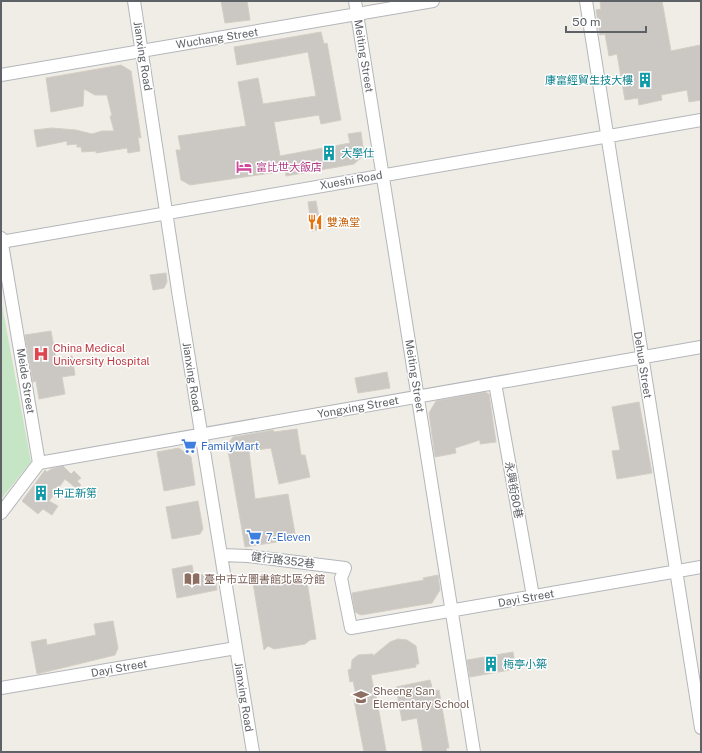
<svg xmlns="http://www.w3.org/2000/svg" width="702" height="753" viewBox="0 0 702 753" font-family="'Public Sans','Noto Sans TC',sans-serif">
  <rect width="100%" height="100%" fill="#efede6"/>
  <path fill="#c5e5c4" d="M 1,300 L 31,462 L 1,499 Z"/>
  <path fill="#cbc7c3" stroke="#d4cec4" d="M 221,1 L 247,1 L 250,20 L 225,23 Z
    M 600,1 L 662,1 L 671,51 L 700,45 L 701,52 L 701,100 L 689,102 L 687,90 L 661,95 L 662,100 L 639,105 L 638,98 L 625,100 L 617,54 L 609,56 L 605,34 L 600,35 L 596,10 L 601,9 Z
    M 321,32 L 324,44 L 327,43 L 341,120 L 321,124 L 319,115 L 274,122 L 280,156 L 350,143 L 348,134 L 361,132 L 364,155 L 354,164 L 286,176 L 285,171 L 190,185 L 181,180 L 176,150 L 181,150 L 178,136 L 246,126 L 238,82 L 258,78 L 263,104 L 316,96 L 308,52 L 237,65 L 234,47 Z
    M 121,65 L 131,71 L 141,138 L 138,137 L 140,151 L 128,153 L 127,148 L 96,153 L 96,151 L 82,152 L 81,147 L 77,147 L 77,144 L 67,145 L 67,141 L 37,147 L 34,130 L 52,128 L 76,130 L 92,134 L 102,131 L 114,131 L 110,116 L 112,116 L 107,95 L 95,95 L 84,89 L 83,106 L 51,112 L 46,78 Z
    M 316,201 L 321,229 L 312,231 L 308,202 Z
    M 166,273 L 167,282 L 164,288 L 153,290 L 150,275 Z
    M 51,331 L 56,359 L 72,356 L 75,375 L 62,377 L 65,394 L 39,399 L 36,381 L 33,382 L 25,335 Z
    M 387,372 L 390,388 L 358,393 L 355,378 Z
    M 485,392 L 489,394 L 496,442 L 480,444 L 480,440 L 455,448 L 456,453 L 435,457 L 429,413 L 436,401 Z
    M 639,402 L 652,473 L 617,479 L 612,451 L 620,450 L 612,407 Z
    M 297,429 L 301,455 L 305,455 L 310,477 L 279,484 L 271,448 L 249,451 L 255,499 L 288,494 L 296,539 L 245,547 L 227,445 L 233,437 L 273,430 L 274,432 Z
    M 179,448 L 191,457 L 195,485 L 164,491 L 157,452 Z
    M 63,466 L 71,474 L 74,471 L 81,478 L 77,481 L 81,485 L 77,489 L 65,479 L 49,501 L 58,506 L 52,515 L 43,509 L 38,514 L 22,501 L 45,470 L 47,472 L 51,469 Z
    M 198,501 L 203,529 L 200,534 L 172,539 L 166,507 Z
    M 192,565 L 194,576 L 201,574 L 216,583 L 217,590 L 177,598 L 172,569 Z
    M 295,574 L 299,577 L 306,575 L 316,639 L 310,640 L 305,644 L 274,649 L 268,646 L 264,650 L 253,583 L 258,583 L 263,579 Z
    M 438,575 L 440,590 L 432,603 L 361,615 L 355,612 L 352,593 L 424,580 L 423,578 Z
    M 113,621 L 118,648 L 115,655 L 37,674 L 31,642 L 46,639 L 47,645 L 96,635 L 94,624 Z
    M 398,639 L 407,640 L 416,646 L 419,664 L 416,664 L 416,667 L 371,675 L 375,696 L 376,695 L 386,751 L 364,752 L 354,700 L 357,699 L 353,681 L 350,682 L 348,670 L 351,669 L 352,660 L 358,655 L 373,654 L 373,656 L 390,642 Z
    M 513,652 L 516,669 L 470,677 L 467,660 Z
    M 430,680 L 433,691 L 439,690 L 449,748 L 446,748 L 447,752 L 423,752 L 417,718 L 402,721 L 396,687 Z"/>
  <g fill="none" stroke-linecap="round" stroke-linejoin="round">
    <defs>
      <path id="minor" d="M 134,1 L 179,297 L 253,752
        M 355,1 L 474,752
        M 586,1 L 701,728
        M 1,75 L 433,1
        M 1,238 L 39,463 L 1,513
        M 1,242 L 701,120
        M 495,383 L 533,596
        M 39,463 L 701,347
        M 222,555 L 248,556 L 345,568 L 341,578 L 351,628 L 701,567
        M 1,688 L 236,648"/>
    </defs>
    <use href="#minor" stroke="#b3b6ba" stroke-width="14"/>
    <use href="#minor" stroke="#fff" stroke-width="12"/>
  </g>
  <defs>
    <symbol id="building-bare" viewBox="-9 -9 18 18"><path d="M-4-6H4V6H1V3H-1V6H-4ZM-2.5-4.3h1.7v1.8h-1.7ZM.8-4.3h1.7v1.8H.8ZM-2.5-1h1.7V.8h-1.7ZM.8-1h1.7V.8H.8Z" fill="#0f9aa8" stroke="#fff" stroke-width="2.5" paint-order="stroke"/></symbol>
    <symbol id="hotel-bare" viewBox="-9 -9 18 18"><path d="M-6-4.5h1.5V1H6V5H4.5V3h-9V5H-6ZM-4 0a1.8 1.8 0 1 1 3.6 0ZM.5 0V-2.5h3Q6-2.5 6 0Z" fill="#d1479c" stroke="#fff" stroke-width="2.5" paint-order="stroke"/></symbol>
    <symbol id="restaurant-bare" viewBox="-9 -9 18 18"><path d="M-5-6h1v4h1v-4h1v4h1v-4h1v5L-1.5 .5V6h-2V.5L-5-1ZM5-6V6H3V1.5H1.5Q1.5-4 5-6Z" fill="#e8710a" stroke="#fff" stroke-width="2.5" paint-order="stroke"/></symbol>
    <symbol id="hospital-bare" viewBox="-9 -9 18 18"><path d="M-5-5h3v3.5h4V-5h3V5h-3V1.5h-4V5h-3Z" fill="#e0444e" stroke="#fff" stroke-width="2.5" paint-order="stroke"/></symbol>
    <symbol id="supermarket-bare" viewBox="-9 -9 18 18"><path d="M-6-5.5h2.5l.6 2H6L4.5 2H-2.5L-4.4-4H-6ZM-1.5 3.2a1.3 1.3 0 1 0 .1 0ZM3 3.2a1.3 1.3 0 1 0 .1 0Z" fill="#3f7fe0" stroke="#fff" stroke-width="2.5" paint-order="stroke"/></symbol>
    <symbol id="library-bare" viewBox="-9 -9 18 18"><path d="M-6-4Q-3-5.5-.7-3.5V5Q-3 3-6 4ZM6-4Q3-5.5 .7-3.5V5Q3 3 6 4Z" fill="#8d6e63" stroke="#fff" stroke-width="2.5" paint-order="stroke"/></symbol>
    <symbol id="school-bare" viewBox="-9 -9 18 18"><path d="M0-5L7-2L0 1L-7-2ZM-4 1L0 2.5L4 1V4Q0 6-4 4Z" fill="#8d6e63" stroke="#fff" stroke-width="2.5" paint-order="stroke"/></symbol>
  </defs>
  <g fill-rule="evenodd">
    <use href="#building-bare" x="634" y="69" width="22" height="22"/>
    <use href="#building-bare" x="318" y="142" width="22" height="22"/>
    <use href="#hotel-bare" x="233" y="156" width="22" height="22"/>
    <use href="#restaurant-bare" x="304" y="211" width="22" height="22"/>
    <use href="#hospital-bare" x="30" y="343" width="22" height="22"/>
    <use href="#supermarket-bare" x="178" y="435" width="22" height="22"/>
    <use href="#building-bare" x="30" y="482" width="22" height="22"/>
    <use href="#supermarket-bare" x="243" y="526" width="22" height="22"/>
    <use href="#library-bare" x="181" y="568" width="22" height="22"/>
    <use href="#building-bare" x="480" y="653" width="22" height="22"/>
    <use href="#school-bare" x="350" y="686" width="22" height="22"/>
  </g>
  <g text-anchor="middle" stroke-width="3" stroke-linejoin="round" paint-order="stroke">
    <g font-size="11" fill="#5e6166" stroke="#fff">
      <text transform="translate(217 38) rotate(-9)" y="4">Wuchang Street</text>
      <text transform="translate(143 56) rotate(81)" y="4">Jianxing Road</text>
      <text transform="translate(364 56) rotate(81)" y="4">Meiting Street</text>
      <text transform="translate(351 180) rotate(-10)" y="4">Xueshi Road</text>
      <text transform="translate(643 365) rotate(81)" y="4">Dehua Street</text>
      <text transform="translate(415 376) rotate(81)" y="4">Meiting Street</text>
      <text transform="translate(192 377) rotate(81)" y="4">Jianxing Road</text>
      <text transform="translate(26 381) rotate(81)" y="4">Meide Street</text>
      <text transform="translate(358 407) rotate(-10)" y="4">Yongxing Street</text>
      <text transform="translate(514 490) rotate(80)" y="4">永興街80巷</text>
      <text transform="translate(283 560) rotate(7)" y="4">健行路352巷</text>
      <text transform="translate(526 598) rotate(-10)" y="4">Dayi Street</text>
      <text transform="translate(119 668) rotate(-10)" y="4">Dayi Street</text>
      <text transform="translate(244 697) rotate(81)" y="4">Jianxing Road</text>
    </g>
    <g font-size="11" fill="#0d838f" stroke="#fff" text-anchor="start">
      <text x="633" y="84" text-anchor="end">康富經貿生技大樓</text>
      <text x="341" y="157">大學仕</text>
      <text x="53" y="497">中正新第</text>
      <text x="503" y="668">梅亭小築</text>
    </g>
    <g font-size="11" fill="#b23c85" stroke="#fff" text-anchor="start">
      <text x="256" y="171">富比世大飯店</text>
    </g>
    <g font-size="11" fill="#c56008" stroke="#fff" text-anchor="start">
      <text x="327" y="226">雙漁堂</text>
    </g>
    <g font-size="11" fill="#be3a42" stroke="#fff" text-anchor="start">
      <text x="53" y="352">China Medical<tspan x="53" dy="13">University Hospital</tspan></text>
    </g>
    <g font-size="11" fill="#366cbe" stroke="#fff" text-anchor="start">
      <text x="201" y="450">FamilyMart</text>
      <text x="266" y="541">7-Eleven</text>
    </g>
    <g font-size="11" fill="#785e54" stroke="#fff" text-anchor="start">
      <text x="204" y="583">臺中市立圖書館北區分館</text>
      <text x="373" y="695">Sheeng San<tspan x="373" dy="13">Elementary School</tspan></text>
    </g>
  </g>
  <rect width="702" height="753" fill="none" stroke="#5e6166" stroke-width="4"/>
  <path d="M566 26v6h80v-6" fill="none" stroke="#5e6166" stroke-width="2"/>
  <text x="572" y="26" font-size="12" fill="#5e6166" stroke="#ffffff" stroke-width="3" paint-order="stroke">50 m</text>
</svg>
